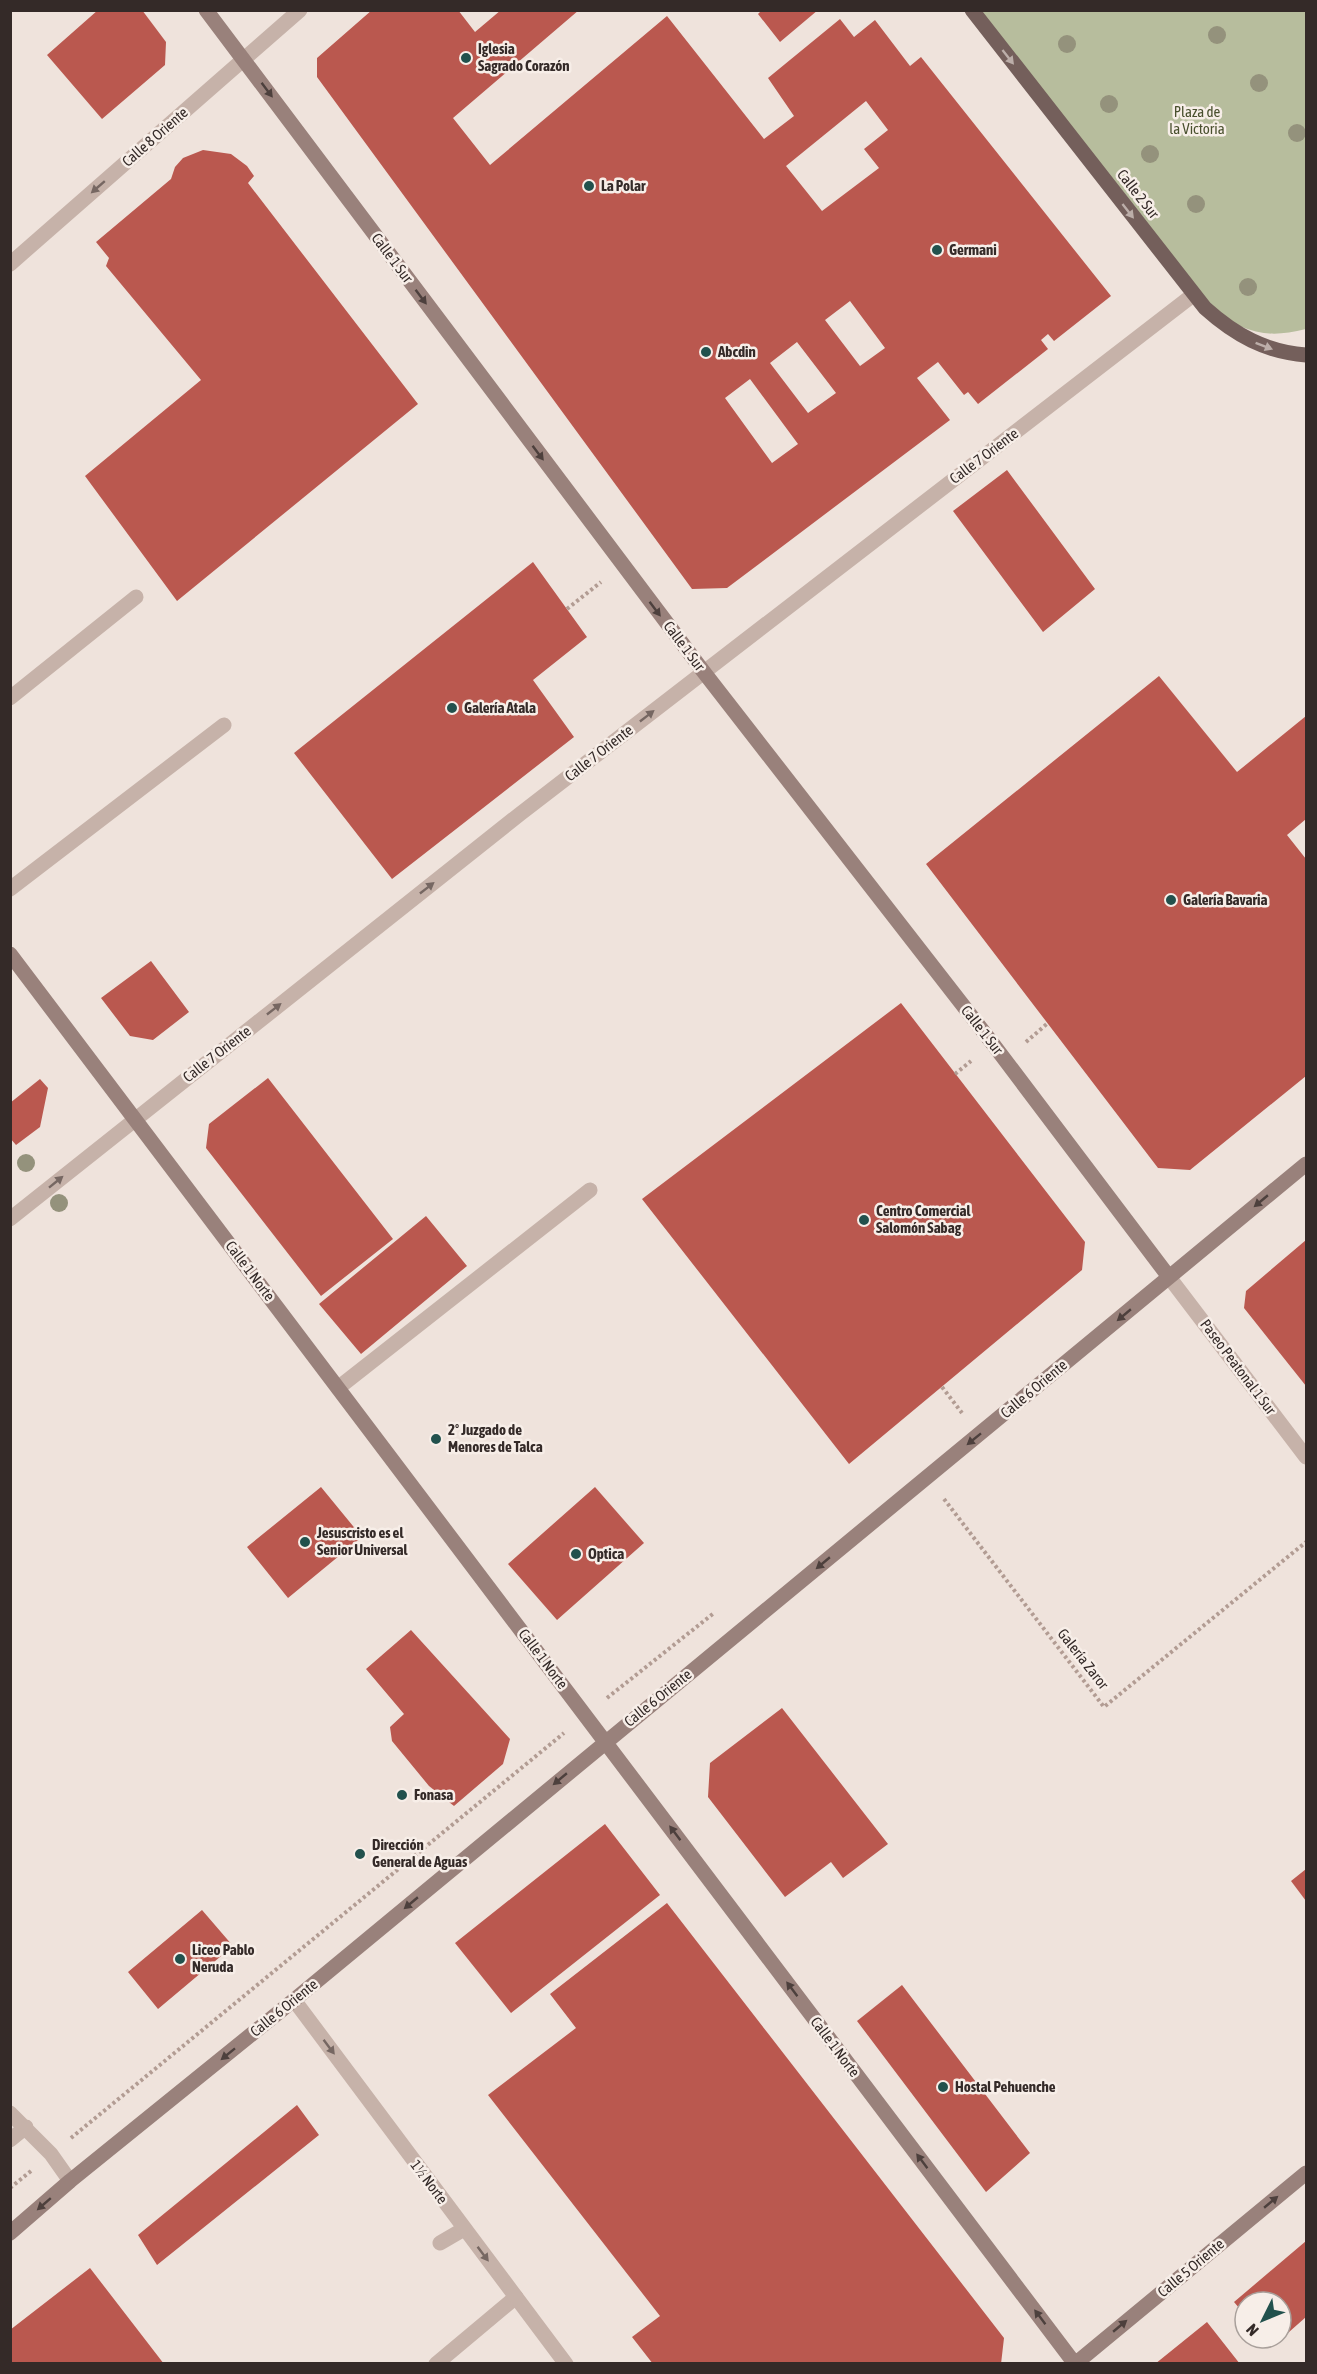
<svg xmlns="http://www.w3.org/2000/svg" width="1317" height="2374" viewBox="0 0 1317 2374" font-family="'Asap Condensed',sans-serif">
  <rect width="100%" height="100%" fill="#efe3dc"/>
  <path fill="#b7bd9d" d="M 975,11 L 1306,11 L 1306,329 C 1263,340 1243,331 1208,307 Z"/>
  <path fill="#ba584f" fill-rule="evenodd" d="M 98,10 L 142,10 L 166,42 L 165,65 L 102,119 L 47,55 Z
    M 372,10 L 458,10 L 475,32 L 501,10 L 579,10 L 453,118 L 490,165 L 667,16 L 764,139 L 794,116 L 768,78 L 840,19 L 854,37 L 875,20 L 910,66 L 921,57 L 1111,296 L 1054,341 L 1048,334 L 1041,340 L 1048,349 L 978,404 L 968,392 L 964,395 L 938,362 L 917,378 L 950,420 L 727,588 L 692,589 L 317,77 L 317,58 ZM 866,101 L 888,130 L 864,149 L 879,168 L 822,211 L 786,166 ZM 850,301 L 885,348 L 860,366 L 825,320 ZM 797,342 L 836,393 L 808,413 L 770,363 ZM 750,379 L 798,444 L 772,463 L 725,398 Z
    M 762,10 L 818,10 L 780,42 L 758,14 Z
    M 203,150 L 231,154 L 247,166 L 254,176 L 248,183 L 418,404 L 177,601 L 85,476 L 201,380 L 106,266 L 109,258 L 96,242 L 171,179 L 175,167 L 183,158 Z
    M 1007,470 L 1095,589 L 1043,632 L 953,511 Z
    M 533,562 L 587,637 L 533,680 L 574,737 L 392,879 L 294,753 Z
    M 1159,676 L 1237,772 L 1306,716 L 1306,819 L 1287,835 L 1306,859 L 1306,1076 L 1190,1170 L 1158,1168 L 926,864 Z
    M 151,961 L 189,1012 L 153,1040 L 130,1036 L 101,998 Z
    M 901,1003 L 1085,1242 L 1082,1270 L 849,1464 L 642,1199 Z
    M 268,1078 L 393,1239 L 321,1296 L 206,1148 L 209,1124 Z
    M 40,1079 L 48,1088 L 40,1127 L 16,1145 L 10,1138 L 10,1103 Z
    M 426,1216 L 467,1266 L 361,1354 L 319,1304 Z
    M 1306,1240 L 1306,1386 L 1244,1308 L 1246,1291 Z
    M 321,1487 L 362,1537 L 288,1598 L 247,1547 Z
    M 595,1487 L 644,1543 L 557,1620 L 508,1564 Z
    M 411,1630 L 510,1739 L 503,1764 L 454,1806 L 429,1786 L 392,1741 L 390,1727 L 404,1714 L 366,1669 Z
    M 782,1708 L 888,1844 L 843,1878 L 831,1862 L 785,1897 L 708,1797 L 710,1763 Z
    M 605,1824 L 660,1895 L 511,2013 L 455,1943 Z
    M 1306,1869 L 1306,1901 L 1291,1881 Z
    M 667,1903 L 1004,2338 L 1001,2364 L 653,2364 L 632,2337 L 660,2316 L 488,2095 L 576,2028 L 550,1994 Z
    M 202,1910 L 233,1946 L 158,2009 L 128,1972 Z
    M 902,1985 L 1030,2153 L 986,2192 L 857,2021 Z
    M 297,2105 L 319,2135 L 157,2265 L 138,2235 Z
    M 1306,2241 L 1306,2317 L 1272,2347 L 1264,2338 L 1281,2338 L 1281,2302 L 1245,2302 L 1245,2315 L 1234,2302 Z
    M 90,2268 L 164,2364 L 10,2364 L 10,2330 Z
    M 1207,2322 L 1240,2364 L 1155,2364 Z"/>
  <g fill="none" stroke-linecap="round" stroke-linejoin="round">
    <path stroke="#b29c93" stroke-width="4" stroke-dasharray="3 3" stroke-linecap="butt" d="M 567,609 L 601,582
      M 1026,1042 L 1048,1023
      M 955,1074 L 971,1061
      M 942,1387 L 962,1413
      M 944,1499 L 1104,1707 L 1306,1542
      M 607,1698 L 714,1613
      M 71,2138 L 564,1733
      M 10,2188 L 31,2171"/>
    <path stroke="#c6b2a9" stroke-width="15" d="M 10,698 L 136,597
      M 10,889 L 224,725
      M 338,1388 L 590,1190
      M 10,2113 L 51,2154 L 70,2181
      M 10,2140 L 26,2127
      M 440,2243 L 464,2229
      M 436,2364 L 516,2297"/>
    <path stroke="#c6b2a9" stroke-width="15" d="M 1169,1277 L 1306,1457"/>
    <path stroke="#c6b2a9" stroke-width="15" d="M 10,1219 L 520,814 L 1193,295
      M 294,2000 L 566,2364"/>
    <path stroke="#c6b2a9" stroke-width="15" d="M 10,264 L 300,10"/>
    <path stroke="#99817b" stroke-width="15" d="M 206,10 L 703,671 L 993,1044 L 1169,1277
      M 10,954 L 1075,2364 L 1306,2173
      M 10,2233 L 70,2181 L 294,2000 L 1306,1164"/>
    <path stroke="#745f5b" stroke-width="15" d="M 972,10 L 1205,308 C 1235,335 1266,352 1306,355"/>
  </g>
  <g fill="#94927c">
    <circle cx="1217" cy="35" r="9"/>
    <circle cx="1067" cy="44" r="9"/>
    <circle cx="1259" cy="83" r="9"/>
    <circle cx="1109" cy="104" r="9"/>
    <circle cx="1297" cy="133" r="9"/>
    <circle cx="1150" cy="154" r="9"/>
    <circle cx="1196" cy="204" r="9"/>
    <circle cx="1248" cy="287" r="9"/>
    <circle cx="26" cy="1163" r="9"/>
    <circle cx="59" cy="1203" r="9"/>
  </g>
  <defs><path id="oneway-solid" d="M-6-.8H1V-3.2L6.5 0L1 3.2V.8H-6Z" transform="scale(1.5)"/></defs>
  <g fill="#bcaea9">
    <use href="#oneway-solid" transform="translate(1008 57) rotate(52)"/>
    <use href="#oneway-solid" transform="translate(1128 211) rotate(52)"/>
    <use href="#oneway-solid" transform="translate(1264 346) rotate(21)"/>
  </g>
  <g fill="#4d403d">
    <use href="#oneway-solid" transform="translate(267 90) rotate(53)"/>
    <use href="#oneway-solid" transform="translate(421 297) rotate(53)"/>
    <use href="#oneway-solid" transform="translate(538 453) rotate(53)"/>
    <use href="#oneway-solid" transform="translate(655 609) rotate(53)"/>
    <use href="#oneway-solid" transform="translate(1261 1201) rotate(140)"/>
    <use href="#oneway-solid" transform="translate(1124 1315) rotate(140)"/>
    <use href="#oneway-solid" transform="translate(974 1439) rotate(141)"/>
    <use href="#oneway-solid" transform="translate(823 1563) rotate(140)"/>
    <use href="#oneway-solid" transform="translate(560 1779) rotate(140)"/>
    <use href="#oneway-solid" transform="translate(675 1833) rotate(-127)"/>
    <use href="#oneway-solid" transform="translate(411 1903) rotate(140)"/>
    <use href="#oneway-solid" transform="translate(792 1989) rotate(-127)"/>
    <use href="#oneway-solid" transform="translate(228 2054) rotate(141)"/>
    <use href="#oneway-solid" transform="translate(922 2161) rotate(-127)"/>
    <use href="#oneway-solid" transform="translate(1271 2202) rotate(-40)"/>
    <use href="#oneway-solid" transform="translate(44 2204) rotate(139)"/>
    <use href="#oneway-solid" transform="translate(1040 2317) rotate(-127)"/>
    <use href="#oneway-solid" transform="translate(1120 2326) rotate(-40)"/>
  </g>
  <g fill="#766762">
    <use href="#oneway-solid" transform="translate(98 187) rotate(139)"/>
    <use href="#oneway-solid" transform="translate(647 716) rotate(-38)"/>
    <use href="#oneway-solid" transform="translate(427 888) rotate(-38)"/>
    <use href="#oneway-solid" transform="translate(274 1009) rotate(-38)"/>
    <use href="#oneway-solid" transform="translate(56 1182) rotate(-39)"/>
    <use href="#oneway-solid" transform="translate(329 2047) rotate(53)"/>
    <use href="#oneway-solid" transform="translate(483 2254) rotate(53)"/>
  </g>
  <g fill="#22514d" stroke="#f7eee8" stroke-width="2">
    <circle cx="466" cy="58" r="6"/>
    <circle cx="589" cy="186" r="6"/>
    <circle cx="937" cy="250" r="6"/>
    <circle cx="706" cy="352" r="6"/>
    <circle cx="452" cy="708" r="6"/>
    <circle cx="1171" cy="900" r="6"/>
    <circle cx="864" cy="1220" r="6"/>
    <circle cx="436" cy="1439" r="6"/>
    <circle cx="305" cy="1542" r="6"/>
    <circle cx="576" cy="1554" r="6"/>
    <circle cx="402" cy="1795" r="6"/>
    <circle cx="360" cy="1854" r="6"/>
    <circle cx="180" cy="1959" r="6"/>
    <circle cx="943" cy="2087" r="6"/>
  </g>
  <g text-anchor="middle" stroke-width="5" stroke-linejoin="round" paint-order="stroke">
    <g font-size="15" font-weight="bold" fill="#342a28" stroke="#f7eee8" text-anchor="start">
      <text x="478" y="54">Iglesia<tspan x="478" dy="17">Sagrado Corazón</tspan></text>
      <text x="601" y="191">La Polar</text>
      <text x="949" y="255">Germani</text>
      <text x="718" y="357">Abcdin</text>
      <text x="464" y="713">Galería Atala</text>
      <text x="1183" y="905">Galería Bavaria</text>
      <text x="876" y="1216">Centro Comercial<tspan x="876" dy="17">Salomón Sabag</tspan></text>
      <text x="448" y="1435">2° Juzgado de<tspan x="448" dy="17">Menores de Talca</tspan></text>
      <text x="317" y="1538">Jesuscristo es el<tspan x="317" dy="17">Senior Universal</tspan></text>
      <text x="588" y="1559">Optica</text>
      <text x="414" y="1800">Fonasa</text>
      <text x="372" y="1850">Dirección<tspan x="372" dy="17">General de Aguas</tspan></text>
      <text x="192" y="1955">Liceo Pablo<tspan x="192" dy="17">Neruda</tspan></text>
      <text x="955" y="2092">Hostal Pehuenche</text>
    </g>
    <g font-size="15" fill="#49502e" stroke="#f7eee8">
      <text x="1197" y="117">Plaza de<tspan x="1197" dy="17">la Victoria</tspan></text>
    </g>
    <g font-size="15" fill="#342a28" stroke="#f7eee8">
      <text transform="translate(155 137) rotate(-41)" y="5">Calle 8 Oriente</text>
      <text transform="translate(1138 194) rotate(52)" y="5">Calle 2 Sur</text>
      <text transform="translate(392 258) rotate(53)" y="5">Calle 1 Sur</text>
      <text transform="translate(984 456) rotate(-37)" y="5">Calle 7 Oriente</text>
      <text transform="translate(684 646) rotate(53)" y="5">Calle 1 Sur</text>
      <text transform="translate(599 753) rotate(-38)" y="5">Calle 7 Oriente</text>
      <text transform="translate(982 1030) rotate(52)" y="5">Calle 1 Sur</text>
      <text transform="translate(217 1054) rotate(-38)" y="5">Calle 7 Oriente</text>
      <text transform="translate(250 1271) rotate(53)" y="5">Calle 1 Norte</text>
      <text transform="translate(1238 1367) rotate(53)" y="5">Paseo Peatonal 1 Sur</text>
      <text transform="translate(1034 1389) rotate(-40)" y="5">Calle 6 Oriente</text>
      <text transform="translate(543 1659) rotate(53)" y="5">Calle 1 Norte</text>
      <text transform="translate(1083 1659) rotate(52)" y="5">Galería Zaror</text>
      <text transform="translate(658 1698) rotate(-39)" y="5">Calle 6 Oriente</text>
      <text transform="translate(284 2008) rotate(-39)" y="5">Calle 6 Oriente</text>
      <text transform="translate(835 2047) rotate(53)" y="5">Calle 1 Norte</text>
      <text transform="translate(429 2182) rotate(53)" y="5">1½ Norte</text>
      <text transform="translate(1191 2268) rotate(-40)" y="5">Calle 5 Oriente</text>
    </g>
  </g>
  <rect width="1317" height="2374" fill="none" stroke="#342a28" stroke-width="24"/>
  <g transform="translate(1263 2320) rotate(227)"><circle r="28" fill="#f7eee8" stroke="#a9a09b" stroke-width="1.5"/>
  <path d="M0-4.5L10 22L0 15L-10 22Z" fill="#22514d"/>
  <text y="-9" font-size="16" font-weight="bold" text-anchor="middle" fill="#342a28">N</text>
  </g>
</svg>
